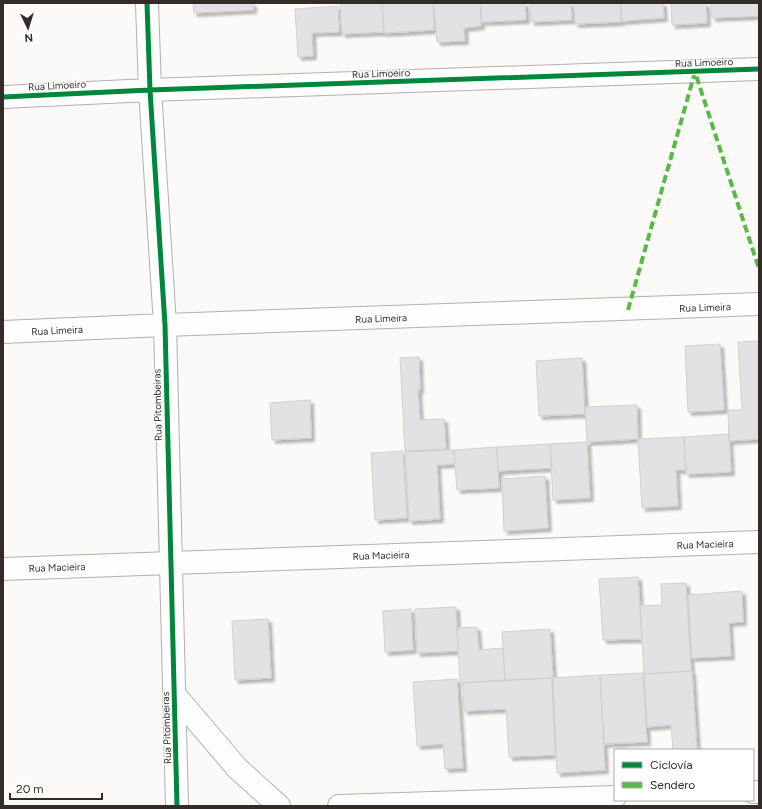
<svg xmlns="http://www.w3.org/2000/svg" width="762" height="809" viewBox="0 0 762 809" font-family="Figtree,sans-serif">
  <defs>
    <filter id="shadow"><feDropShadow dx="3.5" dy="3.5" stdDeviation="1" flood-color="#0004"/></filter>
  </defs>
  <rect width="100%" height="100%" fill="#fcfaf8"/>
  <path fill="#e2e1e3" stroke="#d0cfd1" filter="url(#shadow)" d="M 193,3 L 253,3 L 253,10 L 194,13 Z
    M 340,3 L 382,3 L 384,32 L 342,34 Z
    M 382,3 L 433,3 L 434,30 L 384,33 Z
    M 434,3 L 480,3 L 481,26 L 464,28 L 465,41 L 437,42 Z
    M 481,3 L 525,3 L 526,20 L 482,22 Z
    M 530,3 L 571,3 L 572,20 L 531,22 Z
    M 574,3 L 620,3 L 621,22 L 575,24 Z
    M 621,3 L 663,3 L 664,18 L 622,21 Z
    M 671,3 L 706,3 L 707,23 L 672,25 Z
    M 711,3 L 758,3 L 759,16 L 712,18 Z
    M 338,6 L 339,32 L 312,33 L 313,56 L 298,57 L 295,9 Z
    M 759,341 L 759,439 L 729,441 L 728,410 L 742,410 L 738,342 Z
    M 720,344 L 724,410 L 688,412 L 685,346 Z
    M 419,357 L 420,390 L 418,390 L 420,420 L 444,419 L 446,449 L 405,451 L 400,358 Z
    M 582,358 L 585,414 L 539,416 L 536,361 Z
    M 310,400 L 311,438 L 272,440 L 270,403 Z
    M 637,405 L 638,439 L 587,442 L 585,407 Z
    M 729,434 L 731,472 L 686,474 L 684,437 Z
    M 684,437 L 686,470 L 676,470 L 678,506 L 642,508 L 638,439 Z
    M 587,442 L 590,498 L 553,500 L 550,444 Z
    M 550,444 L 552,468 L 498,471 L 497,447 Z
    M 497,447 L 499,488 L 457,490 L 454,450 Z
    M 454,450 L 455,464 L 437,465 L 440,519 L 409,521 L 405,452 Z
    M 403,451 L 407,518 L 375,520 L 371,453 Z
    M 545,476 L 548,528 L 504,531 L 502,479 Z
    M 638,577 L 642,639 L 603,640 L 599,579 Z
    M 686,583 L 691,671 L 644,674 L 640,606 L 662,605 L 661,584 Z
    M 742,591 L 743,622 L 729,623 L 731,656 L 692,658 L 688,595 Z
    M 456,607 L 458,651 L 417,653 L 415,609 Z
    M 411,609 L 413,650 L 385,652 L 383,611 Z
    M 268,619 L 271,678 L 235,680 L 232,621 Z
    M 477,627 L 479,650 L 503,648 L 505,680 L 460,683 L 457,628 Z
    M 550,629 L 553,678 L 505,680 L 502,632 Z
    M 692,671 L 697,750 L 673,750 L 671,725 L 647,727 L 644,674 Z
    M 643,673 L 647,742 L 604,744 L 600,675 Z
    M 600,675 L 605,770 L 557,773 L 553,678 Z
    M 552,678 L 555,755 L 509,757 L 506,709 L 464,711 L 463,683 Z
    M 457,679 L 463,768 L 445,769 L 443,744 L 417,746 L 413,682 Z"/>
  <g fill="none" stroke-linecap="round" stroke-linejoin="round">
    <defs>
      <path id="minor" d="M 147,3 L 150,90 L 165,325 L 177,806
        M 3,97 L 150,90 L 759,69
        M 3,332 L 165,325 L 759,304
        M 3,569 L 759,542
        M 174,694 L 237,768 L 279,806
        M 753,792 L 759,792
        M 339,806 L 615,797"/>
    </defs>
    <use href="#minor" stroke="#b3afad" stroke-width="24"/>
    <use href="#minor" stroke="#fffefe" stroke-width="22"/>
    <path stroke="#58b947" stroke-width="4" stroke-dasharray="8 4" stroke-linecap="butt" d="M 628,310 L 695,72 L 759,269"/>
    <defs>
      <path id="cycleway" d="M 147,3 L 150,90 L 165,325 L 177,806
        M 3,97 L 150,90 L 759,69"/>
    </defs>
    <use href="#cycleway" stroke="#fff" stroke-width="8"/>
    <use href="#cycleway" stroke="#00873e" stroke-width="5"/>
  </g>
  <g text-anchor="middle" stroke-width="3" stroke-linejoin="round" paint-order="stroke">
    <g font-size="10" fill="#332c28" stroke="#fff">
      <text transform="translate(704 62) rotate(-2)" y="4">Rua Limoeiro</text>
      <text transform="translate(381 73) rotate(-2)" y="4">Rua Limoeiro</text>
      <text transform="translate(57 85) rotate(-3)" y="4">Rua Limoeiro</text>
      <text transform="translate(705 307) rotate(-2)" y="4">Rua Limeira</text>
      <text transform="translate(381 318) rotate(-2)" y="4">Rua Limeira</text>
      <text transform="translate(57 330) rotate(-3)" y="4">Rua Limeira</text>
      <text transform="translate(157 405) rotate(-91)" y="4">Rua Pitombeiras</text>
      <text transform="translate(705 544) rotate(-2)" y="4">Rua Macieira</text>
      <text transform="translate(381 555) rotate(-2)" y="4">Rua Macieira</text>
      <text transform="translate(57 567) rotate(-2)" y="4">Rua Macieira</text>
      <text transform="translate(166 728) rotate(-92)" y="4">Rua Pitombeiras</text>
    </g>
  </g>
  <rect width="762" height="809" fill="none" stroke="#332c28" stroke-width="8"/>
  <rect x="614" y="749" width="140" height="52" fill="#ffffff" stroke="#adaba9"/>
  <rect x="622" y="762" width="20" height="6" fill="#00873e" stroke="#adaba9"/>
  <text x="650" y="769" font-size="12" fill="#332c28">Ciclovía</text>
  <rect x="622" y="782" width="20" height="6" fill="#58b947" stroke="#adaba9"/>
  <text x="650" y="789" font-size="12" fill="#332c28">Sendero</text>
  <g transform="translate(28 28) rotate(176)" stroke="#ffffff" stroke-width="3" paint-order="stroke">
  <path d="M0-3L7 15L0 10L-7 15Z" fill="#332c28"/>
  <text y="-6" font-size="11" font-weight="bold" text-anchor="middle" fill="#332c28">N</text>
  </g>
  <path d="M10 793v6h92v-6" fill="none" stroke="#332c28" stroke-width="2"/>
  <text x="16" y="793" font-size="12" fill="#332c28" stroke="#ffffff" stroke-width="3" paint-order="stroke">20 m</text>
</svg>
